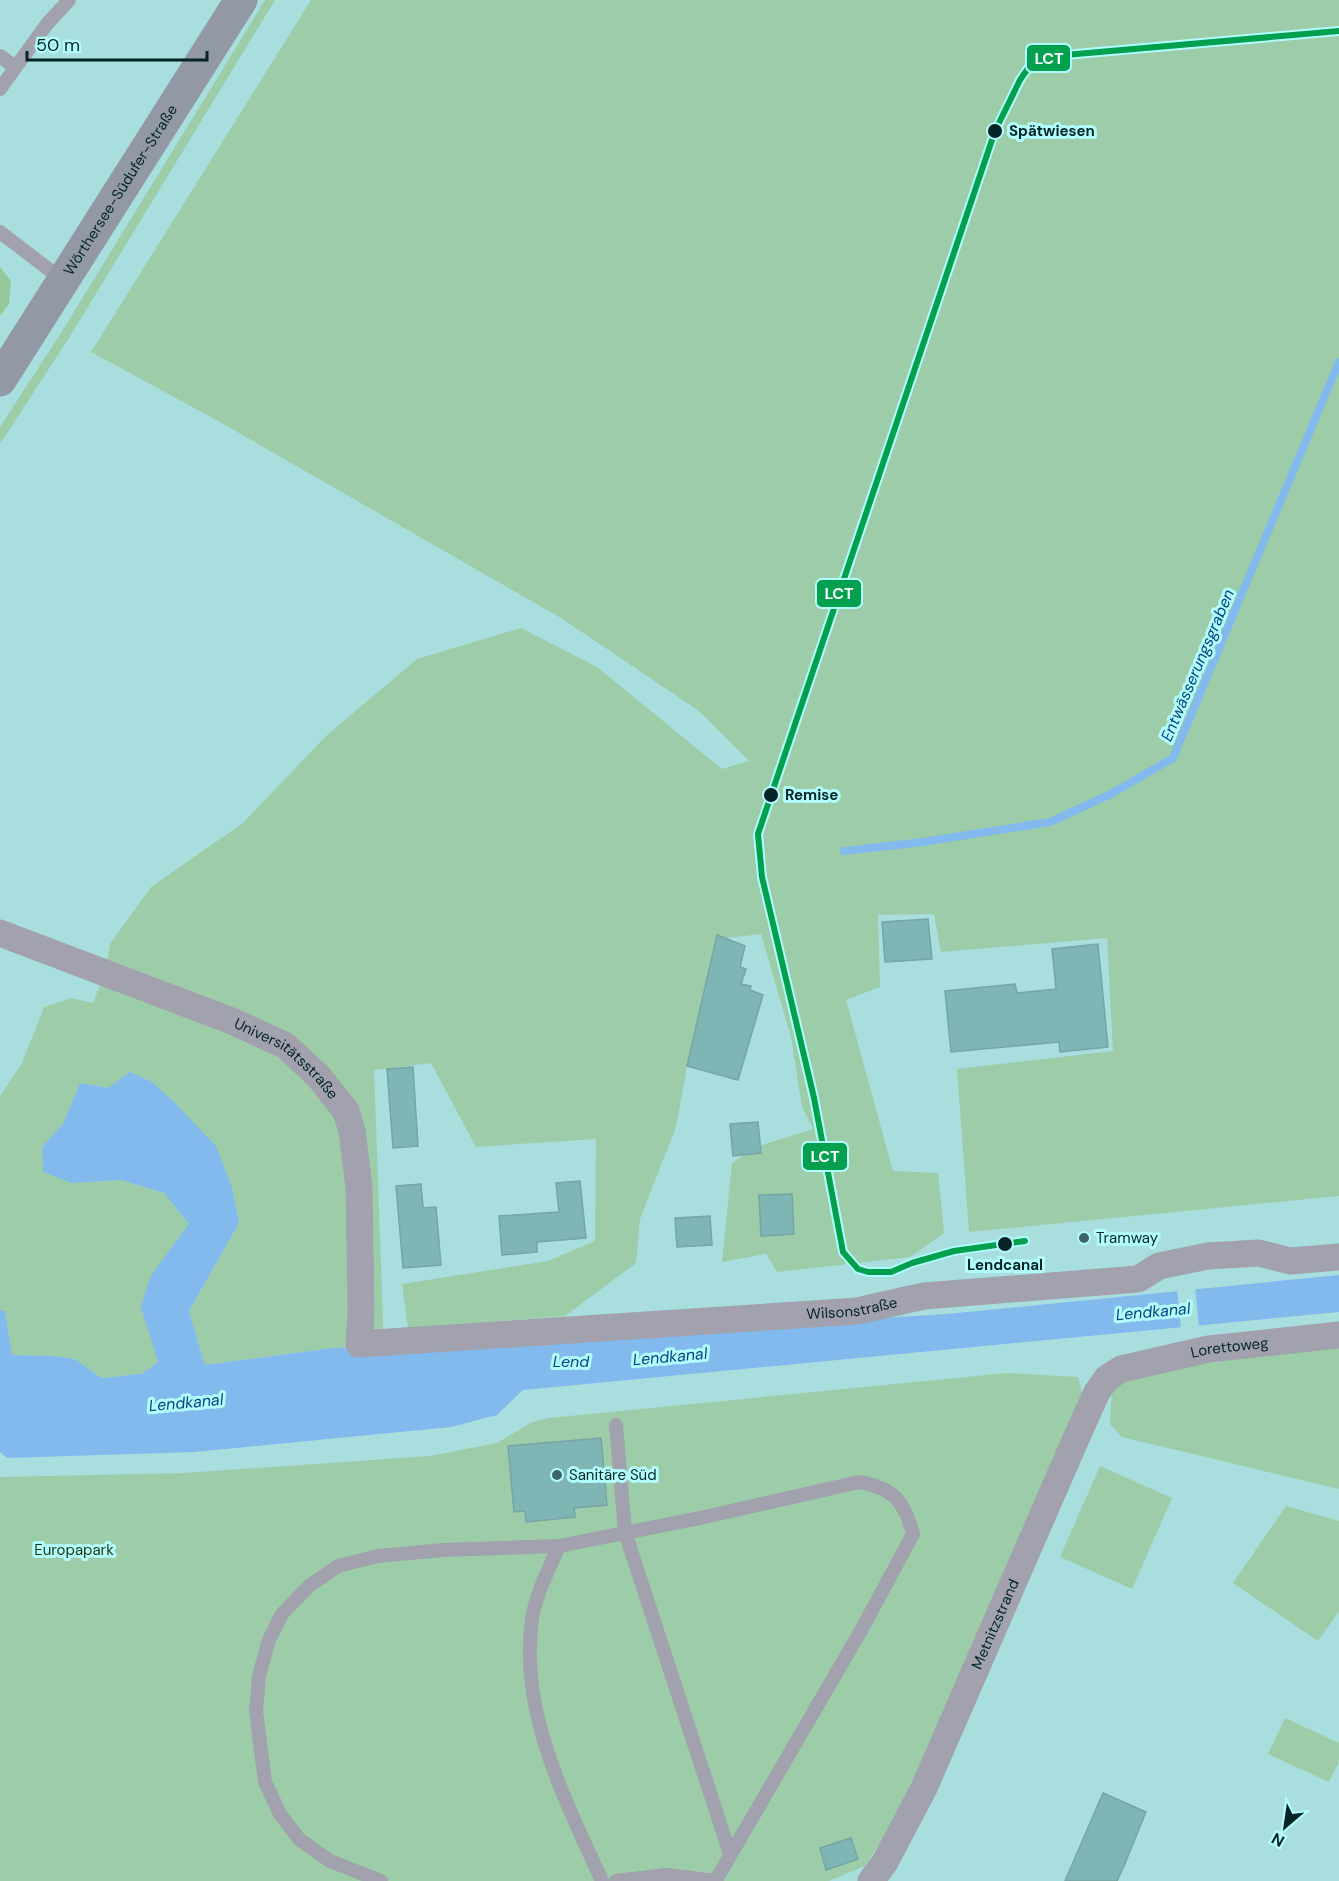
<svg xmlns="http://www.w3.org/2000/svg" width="1339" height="1881" viewBox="0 0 1339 1881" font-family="'DM Sans',sans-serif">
  <rect width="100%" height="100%" fill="#a8dede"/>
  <path fill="#9ccda8" d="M 265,0 L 275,0 L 69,338 L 0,444 L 0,427 L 61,333 Z
    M 311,0 L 1339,0 L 1339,1196 L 969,1232 L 957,1069 L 1113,1051 L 1107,938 L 941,952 L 934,914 L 878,915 L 880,987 L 846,1000 L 893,1171 L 938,1173 L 944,1233 L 910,1257 L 777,1272 L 766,1254 L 722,1262 L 732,1163 L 756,1147 L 813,1129 L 802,1107 L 791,1037 L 761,934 L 728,938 L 717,935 L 687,1066 L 676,1127 L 640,1219 L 636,1263 L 565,1316 L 408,1328 L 402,1284 L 548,1261 L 595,1241 L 596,1139 L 476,1147 L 431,1063 L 374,1070 L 384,1348 L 332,1348 L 205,1365 L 189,1311 L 239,1223 L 232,1187 L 215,1146 L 176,1104 L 108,1088 L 80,1083 L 63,1124 L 42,1147 L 72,1183 L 121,1180 L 164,1193 L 189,1224 L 151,1277 L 158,1362 L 142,1374 L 101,1378 L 75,1359 L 50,1356 L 11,1355 L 5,1312 L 0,1310 L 0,1096 L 22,1063 L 44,1007 L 71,998 L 93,1003 L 105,973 L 110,944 L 151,887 L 243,823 L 326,736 L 417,659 L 521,628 L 597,667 L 722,769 L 749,761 L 699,711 L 561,618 L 211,417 L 91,352 Z
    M 1339,1347 L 1339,1489 L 1122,1437 L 1110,1424 L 1112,1389 L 1125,1374 L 1280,1353 Z
    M 1007,1373 L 1078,1377 L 1082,1392 L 1077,1410 L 913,1781 L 880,1843 L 865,1866 L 829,1881 L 0,1881 L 0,1477 L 185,1473 L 430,1456 L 497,1443 L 532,1422 L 549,1418 Z
    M 1100,1466 L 1172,1498 L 1132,1589 L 1060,1557 Z
    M 1286,1506 L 1339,1521 L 1339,1611 L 1318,1641 L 1233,1583 Z
    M 1285,1718 L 1339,1743 L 1339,1762 L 1329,1782 L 1268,1754 Z"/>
  <path fill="#93c99b" d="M 0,267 L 11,281 L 9,304 L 0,316 Z"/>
  <path fill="#82baee" d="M 130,1072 L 152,1082 L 176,1104 L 216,1146 L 232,1187 L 239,1223 L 189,1311 L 205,1365 L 332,1348 L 384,1348 L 947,1314 L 1339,1275 L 1339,1312 L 523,1390 L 497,1415 L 451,1427 L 194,1452 L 7,1458 L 0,1452 L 0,1310 L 5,1311 L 12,1355 L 50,1356 L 75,1359 L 101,1378 L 142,1374 L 158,1362 L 141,1307 L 150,1277 L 189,1224 L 164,1193 L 121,1180 L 72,1183 L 43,1172 L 42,1147 L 63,1124 L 80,1083 L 108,1088 Z"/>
  <path fill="#a8dede" d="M 1195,1286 L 1199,1327 L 1181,1329 L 1177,1288 Z"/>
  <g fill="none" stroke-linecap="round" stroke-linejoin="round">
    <path stroke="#82baee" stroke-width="8" d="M 844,851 L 923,842 L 1050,822 L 1111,794 L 1173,758 L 1339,362"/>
  </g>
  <path fill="#7eb6b6" stroke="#77a4a4" stroke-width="1.5" d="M 928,919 L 932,959 L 885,962 L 882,922 Z
    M 717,935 L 745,946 L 740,967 L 746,969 L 741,984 L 751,986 L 750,990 L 763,995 L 738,1080 L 687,1066 Z
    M 1098,944 L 1108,1047 L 1060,1052 L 1059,1042 L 951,1052 L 945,991 L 1015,984 L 1017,993 L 1056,989 L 1052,949 Z
    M 413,1067 L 418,1146 L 393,1148 L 387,1069 Z
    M 758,1122 L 761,1153 L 733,1156 L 730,1124 Z
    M 580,1181 L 586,1238 L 537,1242 L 537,1252 L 502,1255 L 499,1216 L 559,1212 L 556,1183 Z
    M 421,1184 L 423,1208 L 436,1207 L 441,1265 L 403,1268 L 396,1186 Z
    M 792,1194 L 794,1234 L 761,1236 L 759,1195 Z
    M 710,1216 L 712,1245 L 677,1247 L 675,1218 Z
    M 601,1438 L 607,1505 L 574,1508 L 575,1517 L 526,1522 L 525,1511 L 514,1512 L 508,1446 Z
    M 1103,1793 L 1146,1812 L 1124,1866 L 1117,1881 L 1065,1881 Z
    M 851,1838 L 858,1859 L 826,1870 L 820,1848 Z"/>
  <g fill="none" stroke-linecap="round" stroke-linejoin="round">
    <path stroke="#a1a2ad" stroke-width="14" d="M 0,56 L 15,67
      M 0,89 L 47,24 L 69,0
      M 0,232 L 64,281
      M 616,1425 L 625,1532 L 730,1854
      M 559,1546 C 549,1569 536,1593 532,1619 C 519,1712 565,1799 602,1881
      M 381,1881 L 330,1861 L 299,1839 L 280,1814 L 265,1782 L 256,1711 L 259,1676 L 269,1640 L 282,1614 L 309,1586 L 338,1566 L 378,1556 L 443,1550 L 559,1546 L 700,1518 L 859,1482 C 893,1488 904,1500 913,1534 L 863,1627 L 716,1880
      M 616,1881 L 666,1875 L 717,1881"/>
    <g stroke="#a1a2ad" stroke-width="27">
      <path id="s1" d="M 0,933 L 232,1021 L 286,1046 L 319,1077 L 346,1111 L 352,1131 L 359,1187 L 361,1313 L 359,1344 L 857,1311 L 924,1296 L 1138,1279 L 1159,1266 L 1208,1256 L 1259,1253 L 1290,1261 L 1339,1257"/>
      <path id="s2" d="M 871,1881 L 885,1862 L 924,1788 L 1078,1434 L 1097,1392 L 1107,1378 L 1121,1369 L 1209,1349 L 1339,1335"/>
    </g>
    <path stroke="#9299a5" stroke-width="33" id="s3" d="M 0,380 L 241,0"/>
    <defs>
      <path id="tram-1" d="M 1025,1241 L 954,1251 L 912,1263 L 891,1272 L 868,1272 L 858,1269 L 843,1252 L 814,1098 L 762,877 L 758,834 L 995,131 L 1020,80 L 1033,61 L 1065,55 L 1339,31"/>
    </defs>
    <use href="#tram-1" stroke="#b2fefe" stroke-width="10"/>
    <use href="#tram-1" stroke="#00a04f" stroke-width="6"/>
  </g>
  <g fill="#032424" stroke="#b2fefe" stroke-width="2">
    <circle cx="995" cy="131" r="8"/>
    <circle cx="771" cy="795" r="8"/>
    <circle cx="1005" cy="1244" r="8"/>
  </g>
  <g fill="#3d6565" stroke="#b2fefe" stroke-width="2">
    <circle cx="1084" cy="1238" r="6"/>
    <circle cx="557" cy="1475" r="6"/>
  </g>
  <g text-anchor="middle" stroke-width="6" stroke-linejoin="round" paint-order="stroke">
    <g font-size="15" font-weight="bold" fill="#032424" stroke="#b2fefe" text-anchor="start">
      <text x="1009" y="136">Spätwiesen</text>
      <text x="785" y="800">Remise</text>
      <text x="1005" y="1270" text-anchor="middle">Lendcanal</text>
    </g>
    <g font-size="15" fill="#032424" stroke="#b2fefe">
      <text dy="5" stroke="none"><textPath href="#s3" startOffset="225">Wörthersee-Südufer-Straße</textPath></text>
      <text dy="5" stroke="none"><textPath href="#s1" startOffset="315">Universitätsstraße</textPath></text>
      <text dy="5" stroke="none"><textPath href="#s1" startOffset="1125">Wilsonstraße</textPath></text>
      <text dy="5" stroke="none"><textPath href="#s2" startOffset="684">Lorettoweg</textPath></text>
      <text dy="5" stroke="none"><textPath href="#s2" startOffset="286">Metnitzstrand</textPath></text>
    </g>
    <g font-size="15" fill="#032424" stroke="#b2fefe" text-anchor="start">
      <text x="1096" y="1243">Tramway</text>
      <text x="569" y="1480">Sanitäre Süd</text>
    </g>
    <g font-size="15" fill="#1f3412" stroke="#b2fefe">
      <text x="74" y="1555">Europapark</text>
    </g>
    <g font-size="16" font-style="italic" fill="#074385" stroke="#b2fefe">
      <text transform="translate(1197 665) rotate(-67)" y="6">Entwässerungsgraben</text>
      <text transform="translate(1153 1311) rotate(-5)" y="6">Lendkanal</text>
      <text transform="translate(670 1356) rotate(-5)" y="6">Lendkanal</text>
      <text x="571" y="1367">Lend</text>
      <text transform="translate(186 1402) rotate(-5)" y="6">Lendkanal</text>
    </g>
  </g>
  <g stroke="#b2fefe" stroke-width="2">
    <rect x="1026" y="44" width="45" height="28" rx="6" fill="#00a04f"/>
    <rect x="816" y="579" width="46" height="29" rx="6" fill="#00a04f"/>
    <rect x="802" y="1142" width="46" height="29" rx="6" fill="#00a04f"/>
  </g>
  <g font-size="16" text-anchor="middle" font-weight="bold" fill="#fff">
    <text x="1049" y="64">LCT</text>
    <text x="839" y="599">LCT</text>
    <text x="825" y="1162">LCT</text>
  </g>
  <g transform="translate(1285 1827) rotate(209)" stroke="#b2fefe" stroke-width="4.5" paint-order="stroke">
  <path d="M0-4.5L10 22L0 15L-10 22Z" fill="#032424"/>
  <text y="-9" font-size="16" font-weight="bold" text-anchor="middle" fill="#032424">N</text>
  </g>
  <path d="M27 51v9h180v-9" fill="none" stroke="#032424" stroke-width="3"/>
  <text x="36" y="51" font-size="18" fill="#032424" stroke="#b2fefe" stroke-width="4.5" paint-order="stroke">50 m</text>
</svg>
